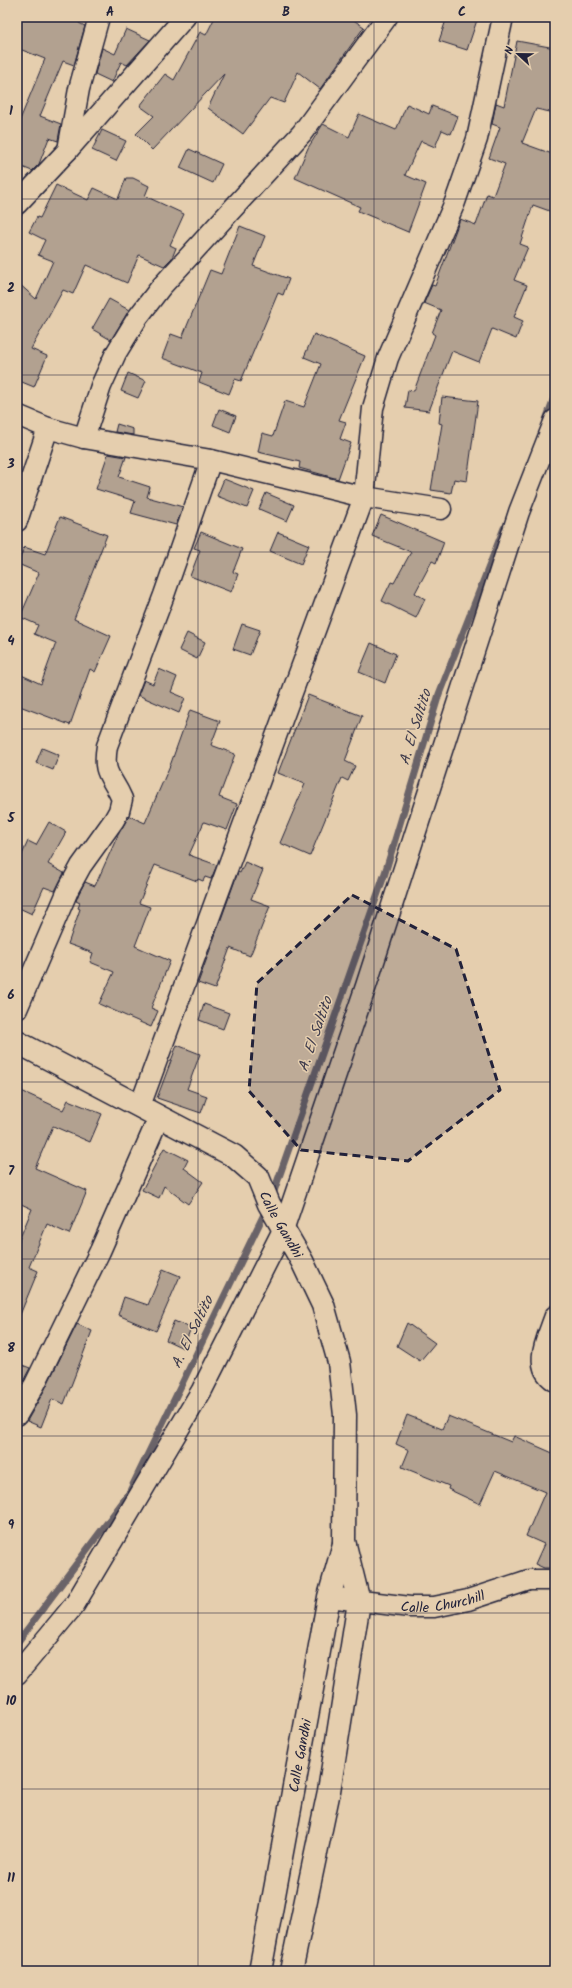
<svg xmlns="http://www.w3.org/2000/svg" width="572" height="1988" viewBox="0 0 572 1988" font-family="Kalam,sans-serif">
  <rect width="100%" height="100%" fill="#e5ceae"/>
  <filter id="ink" filterUnits="userSpaceOnUse"><feTurbulence type="fractalNoise" baseFrequency=".025" numOctaves="2"/><feDisplacementMap in="SourceGraphic" scale="8" xChannelSelector="R" yChannelSelector="G"/><feConvolveMatrix kernelMatrix="1 2 1 2 8 2 1 2 1" color-interpolation-filters="sRGB"/></filter>
  <g filter="url(#ink)">
    <g fill="none" stroke-linecap="round" stroke-linejoin="round">
      <path stroke="#6b6367" stroke-width="7" d="M 546,420 L 555,395
        M 272,1197 L 385,873 L 439,694 L 504,528
        M 17,1643 L 128,1495 L 267,1208"/>
    </g>
    <path fill="#b2a190" stroke="#22223b" d="M 17,17 L 81,17 L 79,23 L 85,26 L 74,65 L 63,61 L 40,116 L 61,124 L 58,140 L 58,141 L 49,138 L 39,164 L 32,171 L 17,165 L 17,127 L 45,59 L 17,48 Z
      M 215,17 L 349,17 L 364,27 L 320,89 L 298,72 L 284,103 L 270,98 L 243,134 L 208,108 L 224,74 L 152,150 L 136,134 L 154,116 L 140,106 L 165,74 L 174,80 L 200,32 L 206,35 Z
      M 447,17 L 467,17 L 477,20 L 467,50 L 439,41 Z
      M 126,29 L 150,40 L 127,65 L 121,62 L 112,82 L 95,74 L 102,48 L 115,54 Z
      M 517,41 L 555,48 L 555,113 L 536,109 L 522,143 L 555,155 L 555,213 L 533,205 L 520,244 L 528,247 L 514,280 L 527,285 L 514,317 L 523,321 L 516,339 L 492,329 L 479,362 L 452,351 L 429,411 L 405,408 L 408,390 L 414,391 L 435,335 L 432,333 L 441,310 L 424,303 L 432,285 L 435,286 L 460,219 L 476,225 L 487,194 L 493,196 L 505,164 L 489,158 L 500,127 L 492,124 L 496,103 L 504,106 Z
      M 407,104 L 429,114 L 432,106 L 458,116 L 451,134 L 442,130 L 435,147 L 421,141 L 405,175 L 426,184 L 408,232 L 358,211 L 360,207 L 295,178 L 308,148 L 323,124 L 349,137 L 359,114 L 396,130 Z
      M 102,130 L 126,141 L 116,161 L 92,150 Z
      M 189,149 L 222,164 L 213,183 L 180,168 Z
      M 126,178 L 133,178 L 149,186 L 145,196 L 184,214 L 170,245 L 176,248 L 172,258 L 164,266 L 139,255 L 127,283 L 86,265 L 73,294 L 63,290 L 31,349 L 47,356 L 34,387 L 17,380 L 17,282 L 36,299 L 53,261 L 38,255 L 45,240 L 29,232 L 37,217 L 40,218 L 56,185 L 88,200 L 94,188 L 118,199 Z
      M 240,226 L 265,236 L 253,266 L 289,279 L 283,295 L 278,293 L 241,381 L 235,379 L 229,394 L 199,382 L 202,373 L 162,358 L 171,334 L 182,338 L 210,270 L 221,274 Z
      M 109,299 L 129,310 L 111,340 L 92,329 Z
      M 314,334 L 365,356 L 339,420 L 346,422 L 340,439 L 351,443 L 338,479 L 299,468 L 300,462 L 258,452 L 262,433 L 273,436 L 285,401 L 304,407 L 321,364 L 304,357 Z
      M 128,373 L 146,381 L 138,398 L 121,391 Z
      M 442,397 L 478,401 L 467,481 L 454,479 L 451,493 L 431,490 L 442,424 L 439,423 Z
      M 219,409 L 236,416 L 230,432 L 213,425 Z
      M 117,424 L 133,429 L 133,435 L 115,432 Z
      M 108,454 L 126,457 L 119,477 L 150,487 L 147,497 L 183,507 L 176,525 L 131,513 L 135,501 L 96,489 Z
      M 224,479 L 254,491 L 247,508 L 217,496 Z
      M 266,493 L 294,505 L 287,521 L 259,509 Z
      M 381,515 L 444,542 L 436,563 L 432,561 L 415,593 L 425,599 L 416,618 L 382,601 L 391,582 L 394,583 L 411,552 L 372,536 Z
      M 60,517 L 107,535 L 74,619 L 111,636 L 95,672 L 90,669 L 70,725 L 17,705 L 17,673 L 41,684 L 56,643 L 34,634 L 38,625 L 20,617 L 39,573 L 18,564 L 24,547 L 45,554 Z
      M 201,532 L 242,549 L 233,572 L 238,574 L 231,592 L 190,576 L 200,550 L 194,548 Z
      M 278,532 L 309,545 L 301,564 L 270,551 Z
      M 242,624 L 260,630 L 250,655 L 233,649 Z
      M 187,633 L 205,642 L 197,659 L 179,650 Z
      M 371,643 L 396,654 L 385,683 L 359,672 Z
      M 159,669 L 177,677 L 171,692 L 185,698 L 179,713 L 138,695 L 144,680 L 153,684 Z
      M 308,695 L 362,716 L 345,761 L 355,766 L 348,781 L 342,778 L 310,856 L 280,843 L 305,784 L 278,773 Z
      M 190,710 L 220,721 L 211,745 L 235,754 L 219,797 L 237,804 L 227,830 L 204,822 L 189,855 L 217,865 L 211,879 L 205,877 L 203,881 L 198,879 L 197,881 L 155,865 L 139,903 L 150,907 L 135,946 L 170,961 L 151,1008 L 158,1011 L 151,1027 L 99,1004 L 114,972 L 90,962 L 93,953 L 68,944 L 80,909 L 78,908 L 80,903 L 76,901 L 79,893 L 85,882 L 95,886 L 118,835 L 129,816 L 145,823 L 171,763 Z
      M 42,748 L 59,755 L 53,770 L 36,763 Z
      M 49,822 L 66,832 L 48,864 L 64,873 L 55,891 L 44,887 L 32,914 L 17,907 L 17,866 L 28,841 L 36,845 Z
      M 245,862 L 263,870 L 251,899 L 270,906 L 250,956 L 230,948 L 215,989 L 198,983 L 238,872 L 240,873 Z
      M 204,1004 L 229,1013 L 223,1029 L 199,1020 Z
      M 177,1045 L 200,1054 L 187,1089 L 207,1096 L 201,1113 L 157,1098 Z
      M 17,1089 L 63,1110 L 68,1100 L 102,1114 L 90,1142 L 53,1126 L 35,1168 L 87,1191 L 69,1234 L 47,1224 L 29,1267 L 38,1271 L 17,1322 L 17,1245 L 32,1209 L 19,1203 L 17,1208 Z
      M 164,1148 L 188,1160 L 184,1168 L 203,1182 L 188,1204 L 164,1186 L 159,1198 L 142,1190 Z
      M 163,1269 L 180,1276 L 156,1331 L 118,1315 L 124,1297 L 148,1305 Z
      M 174,1321 L 191,1328 L 183,1348 L 166,1340 Z
      M 407,1323 L 435,1343 L 420,1361 L 397,1346 Z
      M 77,1324 L 92,1331 L 64,1404 L 52,1399 L 41,1427 L 27,1421 L 45,1389 Z
      M 17,1363 L 30,1368 L 21,1385 L 17,1383 Z
      M 407,1415 L 442,1429 L 448,1416 L 511,1442 L 514,1436 L 555,1454 L 555,1568 L 544,1568 L 535,1564 L 544,1544 L 526,1536 L 545,1492 L 495,1471 L 480,1504 L 448,1489 L 449,1486 L 402,1467 L 409,1450 L 396,1444 Z"/>
    <g fill="none" stroke-linecap="round" stroke-linejoin="round">
      <defs>
        <g id="minor">
          <path d="M 68,150 L 79,89 L 99,17"/>
          <path d="M 17,204 L 68,150 L 185,17"/>
          <path d="M 17,415 L 48,428 L 84,438 L 211,460 L 364,497 L 140,1106"/>
          <path d="M 84,438 L 101,386 L 116,353 L 138,317 L 161,287 L 302,133 L 387,17"/>
          <path d="M 441,509 L 364,497 L 373,408 L 388,358 L 455,202 L 477,139 L 503,17"/>
          <path d="M 17,521 L 48,428"/>
          <path d="M 17,1009 L 69,888 L 81,866 L 114,820 L 119,811 L 122,799 C 112,775 102,776 107,746 L 164,595 L 211,460"/>
          <path d="M 555,1316 C 548,1337 531,1366 555,1381"/>
          <path d="M 17,1415 L 35,1384 L 100,1251 L 159,1117"/>
          <path id="s1" d="M 329,1597 L 410,1607 L 434,1607 L 468,1600 L 529,1580 L 555,1580"/>
          <path d="M 17,1674 L 75,1604 L 202,1390 L 283,1230 L 366,986 L 519,512 L 555,420"/>
        </g>
        <g id="secondary">
          <path id="s2" d="M 17,1042 L 234,1156 L 258,1177 L 269,1204 L 302,1261 L 323,1305 L 339,1362 L 345,1415 L 344,1541 L 359,1602 L 329,1791 L 291,1971"/>
          <path id="s3" d="M 260,1971 L 329,1597 L 344,1544"/>
        </g>
      </defs>
      <use href="#minor" stroke="#22223b" stroke-width="23"/>
      <use href="#secondary" stroke="#22223b" stroke-width="25"/>
      <use href="#minor" stroke="#e5ceae" stroke-width="20"/>
      <use href="#secondary" stroke="#e5ceae" stroke-width="22"/>
    </g>
  </g>
  <path fill="#22223b" fill-opacity="0.2" stroke="#22223b" stroke-width="3" stroke-dasharray="8 5" stroke-linejoin="round" d="M 352,895 L 456,949 L 500,1090 L 408,1161 L 301,1150 L 249,1091 L 257,983 Z"/>
  <path fill="none" stroke="#22223b" stroke-width="1" stroke-opacity="0.55" d="M 198,17 L 198,1971M 374,17 L 374,1971M 17,199 L 555,199M 17,375 L 555,375M 17,552 L 555,552M 17,729 L 555,729M 17,906 L 555,906M 17,1082 L 555,1082M 17,1259 L 555,1259M 17,1436 L 555,1436M 17,1613 L 555,1613M 17,1789 L 555,1789"/>
  <g text-anchor="middle" stroke-width="3" stroke-linejoin="round" paint-order="stroke">
    <g font-size="14" fill="#22223b" stroke="#e5ceae">
      <text dy="5" stroke="none"><textPath href="#s2" startOffset="330">Calle Gandhi</textPath></text>
      <text dy="5" stroke="none"><textPath href="#s1" startOffset="115">Calle Churchill</textPath></text>
      <text dy="5" stroke="none"><textPath href="#s3" startOffset="219">Calle Gandhi</textPath></text>
    </g>
    <g font-size="15" font-style="italic" fill="#403d4d" stroke="#e5ceae">
      <text transform="translate(415 727) rotate(-73)" y="5">A. El Saltito</text>
      <text transform="translate(315 1034) rotate(-71)" y="5">A. El Saltito</text>
      <text transform="translate(192 1332) rotate(-64)" y="5">A. El Saltito</text>
    </g>
  </g>
  <rect width="572" height="1988" fill="none" stroke="#e5ceae" stroke-width="44"/>
  <g transform="translate(518 54) rotate(292)" stroke="#e5ceae" stroke-width="3" paint-order="stroke">
  <path d="M0-3L7 15L0 10L-7 15Z" fill="#22223b"/>
  <text y="-6" font-size="11" font-weight="bold" text-anchor="middle" fill="#22223b">N</text>
  </g>
  <rect x="22" y="22" width="528" height="1944" fill="none" stroke="#22223b" stroke-width="1.5"/>
  <g font-size="13" text-anchor="middle" font-weight="bold" fill="#22223b">
    <text x="110" y="16">A</text>
    <text x="286" y="16">B</text>
    <text x="462" y="16">C</text>
    <text x="11" y="115">1</text>
    <text x="11" y="292">2</text>
    <text x="11" y="468">3</text>
    <text x="11" y="645">4</text>
    <text x="11" y="822">5</text>
    <text x="11" y="999">6</text>
    <text x="11" y="1175">7</text>
    <text x="11" y="1352">8</text>
    <text x="11" y="1529">9</text>
    <text x="11" y="1705">10</text>
    <text x="11" y="1882">11</text>
  </g>
</svg>
